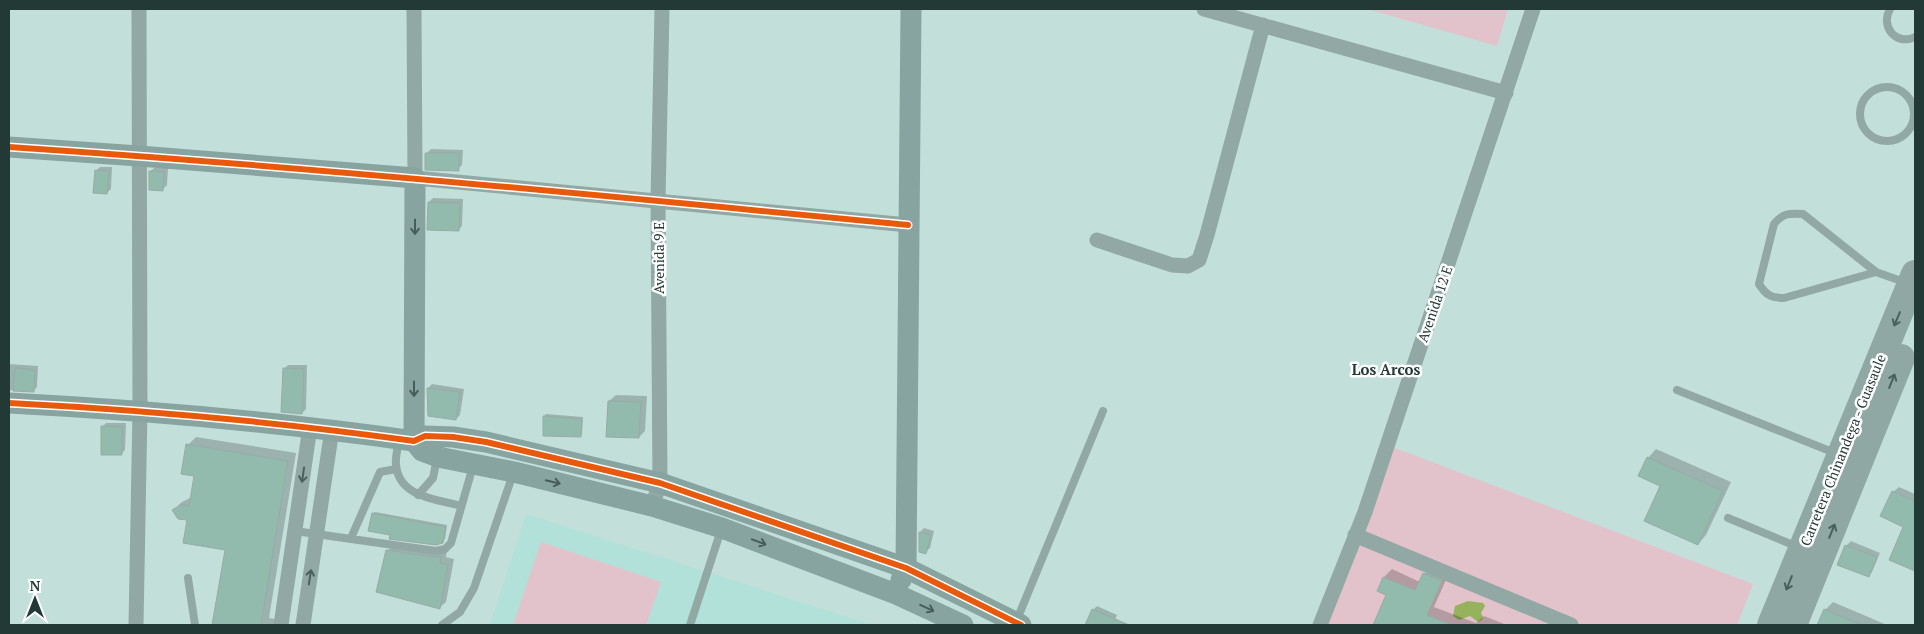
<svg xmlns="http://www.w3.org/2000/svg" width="1924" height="634" viewBox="0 0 1924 634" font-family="'PT Serif',serif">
  <rect width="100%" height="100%" fill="#c3dfda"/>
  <path fill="#b1e1d8" d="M 526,514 L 872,625 L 490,625 Z"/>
  <path fill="#e2c2cb" d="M 1367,9 L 1508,9 L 1497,46 Z
    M 1387,445 L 1753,584 L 1737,625 L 1481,625 L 1475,623 L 1474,625 L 1450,625 L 1441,620 L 1439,625 L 1430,623 L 1429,625 L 1423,625 L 1443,578 L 1424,570 L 1415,590 L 1383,577 L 1377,591 L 1386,595 L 1373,625 L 1318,625 Z
    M 541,542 L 661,582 L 646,625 L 513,625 Z"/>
  <path fill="#96b25d" d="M 1468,601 L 1483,603 L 1485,606 L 1481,613 L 1483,617 L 1482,620 L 1478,622 L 1470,616 L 1459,620 L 1453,616 L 1455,606 Z"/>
  <path fill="#0003" d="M 431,149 L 463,150 L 462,165 L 458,169 L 427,153 Z
    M 100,167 L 112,167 L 111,189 L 107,193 L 96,171 Z
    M 154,168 L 168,168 L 167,185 L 163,189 L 150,172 Z
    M 433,198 L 463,199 L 462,226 L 458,230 L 429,202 Z
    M 9,364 L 38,366 L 37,387 L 33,391 L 9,390 Z
    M 288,365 L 307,365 L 306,409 L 302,413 L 284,369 Z
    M 432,384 L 464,389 L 460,415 L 456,419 L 429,415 L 428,388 Z
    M 616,395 L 647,396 L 645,431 L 639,437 L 609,401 Z
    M 546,414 L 583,417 L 582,434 L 580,436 L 544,416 Z
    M 106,423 L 126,423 L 125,450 L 121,454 L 102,427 Z
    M 196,437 L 296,453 L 269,618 L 279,620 L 278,625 L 213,625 L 226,548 L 188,519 L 173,510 L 182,502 L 192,497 L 196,475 L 188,445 Z
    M 1656,449 L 1731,482 L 1706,535 L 1698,544 L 1661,485 L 1648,458 Z
    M 1899,487 L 1915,494 L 1915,570 L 1890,559 L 1904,526 L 1893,492 Z
    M 375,512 L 447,525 L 445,539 L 443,541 L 392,534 L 373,513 Z
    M 924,528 L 934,531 L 930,548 L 925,552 L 920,551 L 920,532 Z
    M 1851,541 L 1880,553 L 1872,572 L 1868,576 L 1839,564 L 1847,545 Z
    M 394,544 L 447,550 L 446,557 L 454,559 L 446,602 L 439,608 L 388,550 Z
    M 1432,566 L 1449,573 L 1434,607 L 1476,623 L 1484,616 L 1507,625 L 1403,625 L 1398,623 L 1397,625 L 1374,625 L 1388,595 L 1378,591 L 1384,577 L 1392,569 L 1420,582 L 1424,574 Z
    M 1833,602 L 1887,625 L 1819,625 L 1825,610 Z
    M 1097,606 L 1117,615 L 1113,625 L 1086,625 L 1093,610 Z"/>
  <path fill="#92baad" stroke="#97aba5" d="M 425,153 L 459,153 L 459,171 L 425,170 Z
    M 95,170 L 109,171 L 107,194 L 93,193 Z
    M 149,171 L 164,172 L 163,191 L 149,190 Z
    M 428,202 L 460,203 L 459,231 L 427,230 Z
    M 15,368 L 35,370 L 34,392 L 13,391 Z
    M 283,368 L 304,369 L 302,414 L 281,412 Z
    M 427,388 L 460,392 L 456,420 L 428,416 Z
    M 608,401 L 641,402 L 639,438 L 606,437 Z
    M 543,416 L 582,419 L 581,437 L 543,436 Z
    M 101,426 L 122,427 L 122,455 L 101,455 Z
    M 186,444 L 288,461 L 261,625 L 212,625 L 225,550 L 183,543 L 187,520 L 178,519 L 172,510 L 181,505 L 189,506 L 194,476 L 181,474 Z
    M 1647,457 L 1723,491 L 1698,545 L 1644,521 L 1660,486 L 1638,476 Z
    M 1892,491 L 1914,501 L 1915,497 L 1915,571 L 1889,560 L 1903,527 L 1880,516 Z
    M 372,513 L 446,527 L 443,543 L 436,545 L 389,539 L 390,535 L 368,531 Z
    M 919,532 L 931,535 L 926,554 L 919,552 Z
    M 1845,545 L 1877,557 L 1869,577 L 1837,565 Z
    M 386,550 L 435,557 L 441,556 L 440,563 L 448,565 L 440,609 L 376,592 Z
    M 1423,573 L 1442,581 L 1427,615 L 1452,625 L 1373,625 L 1386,595 L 1377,591 L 1383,577 L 1415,590 Z
    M 1092,609 L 1129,625 L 1085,625 Z
    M 1824,609 L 1862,625 L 1817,625 Z"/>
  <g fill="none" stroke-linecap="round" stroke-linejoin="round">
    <path stroke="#91a8a4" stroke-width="8" d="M 1890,9 C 1880,27 1896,46 1915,37
      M1860 114a27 27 0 1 1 54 0a27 27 0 1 1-54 0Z
      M 1876,272 L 1784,298 C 1771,298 1766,295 1759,284 L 1774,224 C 1783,213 1789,213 1803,214 L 1876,272 L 1907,283
      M 1677,390 L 1835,453
      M 399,441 C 398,448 395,457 396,464 C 398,497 436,499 461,506
      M 418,495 L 433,478 L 437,458
      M 1728,518 L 1798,547
      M 295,531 L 436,551 L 445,549 L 451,543 L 473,466
      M 351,538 L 380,472 L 396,469
      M 188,578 L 195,625
      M 1016,622 L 1103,411
      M 442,625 L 460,612 L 474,588 L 513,474
      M 690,625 L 721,530"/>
    <path stroke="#91a8a4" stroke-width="15" d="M 414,9 L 415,178 L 908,225
      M 1204,9 L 1506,93
      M 1097,240 L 1172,265 L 1188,266 L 1199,260 L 1207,235 L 1263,25
      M 652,506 L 660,483 L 658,201 L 662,9
      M 1355,535 L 1571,625
      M 136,625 L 140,410 L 139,9
      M 281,625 L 310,427
      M 303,625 L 332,429
      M 1320,625 L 1365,512 L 1533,9"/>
    <path stroke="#88a4a0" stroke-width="21" d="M 9,147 L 139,156 L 415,178 L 414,441 L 422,451 L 438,457 L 514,472 L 652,506 L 722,528 L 896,594 L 963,625
      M 9,403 C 144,410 279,422 414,441 L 425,436 L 453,437 L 486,442 L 660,483 L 906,568 L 1021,625
      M 901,580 L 906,568 L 911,9"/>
    <path stroke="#90a8a3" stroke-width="28" d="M 1771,625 L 1915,274
      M 1793,625 L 1901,358"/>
    <defs>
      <path id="cycleway" d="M 9,147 C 309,167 608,196 908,225
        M 9,403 C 144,410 279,422 414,441 L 425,436 L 453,437 L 486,442 L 660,483 L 906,568 L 1021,625"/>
    </defs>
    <use href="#cycleway" stroke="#fff" stroke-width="9"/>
    <use href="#cycleway" stroke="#e8590c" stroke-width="6"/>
  </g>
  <defs><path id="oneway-shaft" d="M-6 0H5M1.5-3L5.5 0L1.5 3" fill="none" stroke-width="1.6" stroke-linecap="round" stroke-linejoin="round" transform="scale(1.25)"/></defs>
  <g stroke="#465e5a">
    <use href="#oneway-shaft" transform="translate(415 227) rotate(90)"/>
    <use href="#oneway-shaft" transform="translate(414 389) rotate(90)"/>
    <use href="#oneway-shaft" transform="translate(553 482) rotate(14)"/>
    <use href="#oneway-shaft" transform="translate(759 542) rotate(21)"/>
    <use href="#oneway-shaft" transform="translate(927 608) rotate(25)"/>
  </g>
  <g stroke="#49605c">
    <use href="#oneway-shaft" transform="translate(1897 319) rotate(113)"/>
    <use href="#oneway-shaft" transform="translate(1892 381) rotate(-68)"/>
    <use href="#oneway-shaft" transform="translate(1832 531) rotate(-68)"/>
    <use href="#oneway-shaft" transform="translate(1789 583) rotate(112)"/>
  </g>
  <g stroke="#4a605c">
    <use href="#oneway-shaft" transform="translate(303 475) rotate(98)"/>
    <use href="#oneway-shaft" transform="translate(310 577) rotate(-81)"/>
  </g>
  <g text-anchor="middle" stroke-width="5" stroke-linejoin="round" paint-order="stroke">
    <g font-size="14" fill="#233935" stroke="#fff">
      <text transform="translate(659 258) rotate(-90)" y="5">Avenida 9 E</text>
      <text transform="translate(1435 304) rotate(-71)" y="5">Avenida 12 E</text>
      <text transform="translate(1843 450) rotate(-68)" y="5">Carretera Chinandega - Guasaule</text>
    </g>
    <g font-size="15" font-weight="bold" fill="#233935" stroke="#fff">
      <text x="1386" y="375">Los Arcos</text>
    </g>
  </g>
  <rect width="1924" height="634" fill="none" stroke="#233935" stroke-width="20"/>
  <g transform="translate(35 599)" stroke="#ffffff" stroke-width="4" paint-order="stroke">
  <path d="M0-4L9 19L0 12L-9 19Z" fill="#233935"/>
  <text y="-8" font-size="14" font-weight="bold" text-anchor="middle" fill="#233935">N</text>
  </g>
</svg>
